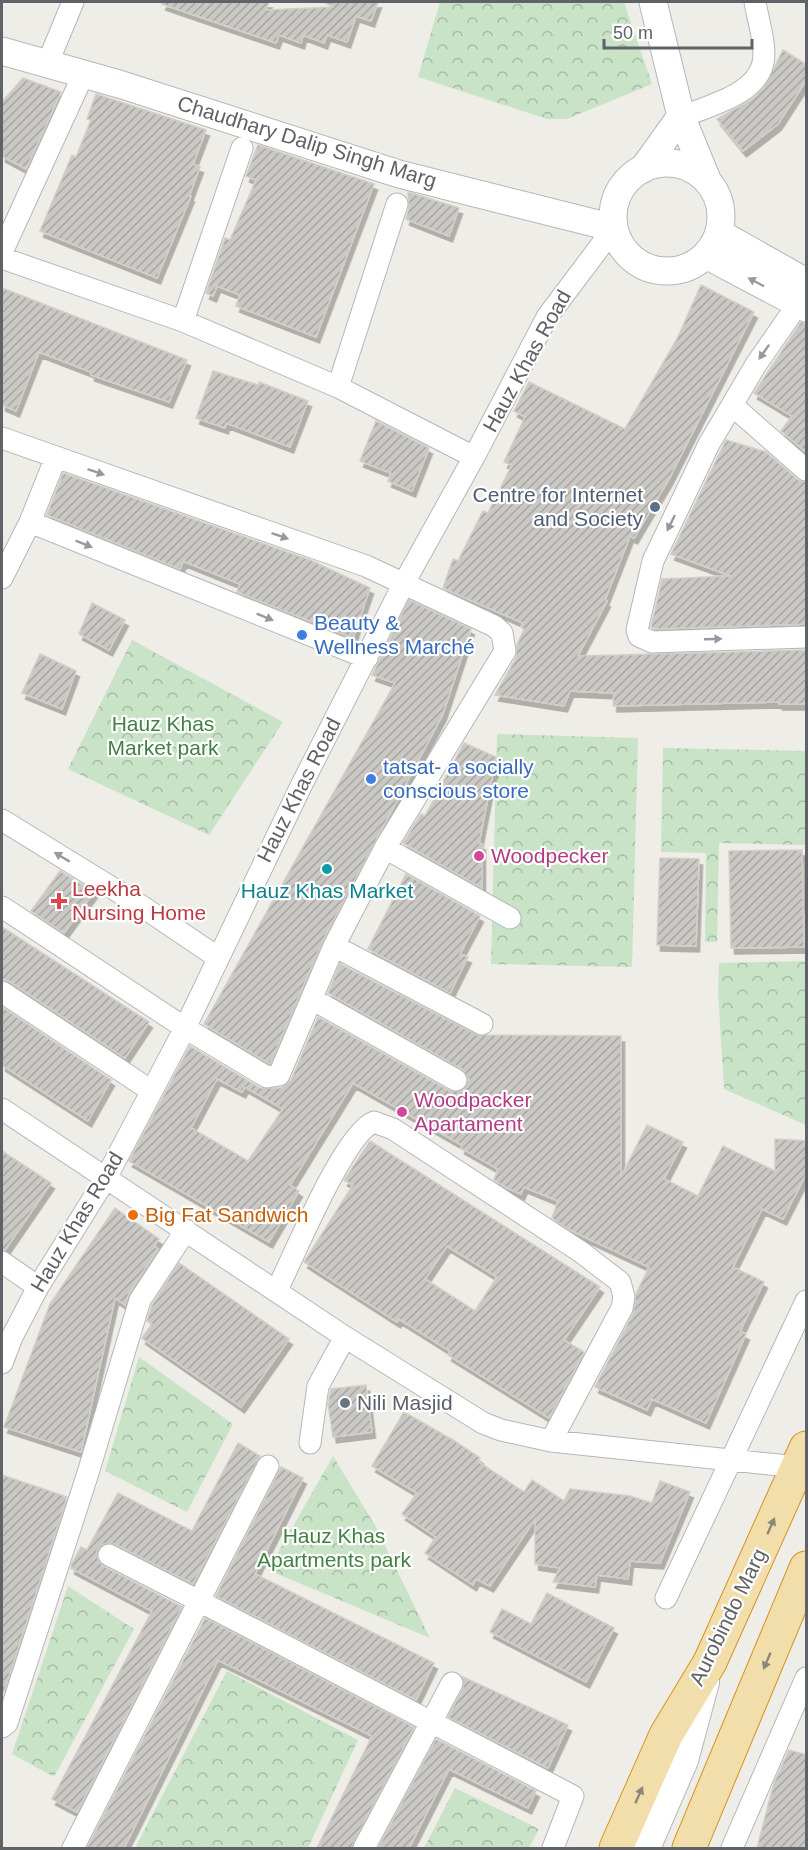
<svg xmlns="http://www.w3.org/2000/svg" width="808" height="1850" viewBox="0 0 808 1850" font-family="Arial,sans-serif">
  <defs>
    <pattern id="park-crowns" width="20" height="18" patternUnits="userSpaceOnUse" patternTransform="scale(1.5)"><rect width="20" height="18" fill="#c9e3c7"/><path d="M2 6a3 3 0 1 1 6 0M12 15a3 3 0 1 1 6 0" fill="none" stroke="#a6bba5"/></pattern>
    <pattern id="building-hatch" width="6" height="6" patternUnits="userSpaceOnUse" patternTransform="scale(1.5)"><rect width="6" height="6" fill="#cac8c4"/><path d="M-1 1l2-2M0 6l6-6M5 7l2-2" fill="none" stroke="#a7a6a3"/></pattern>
    <filter id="shadow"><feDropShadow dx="3.5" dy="6" stdDeviation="0" flood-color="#0004"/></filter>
  </defs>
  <rect width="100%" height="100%" fill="#efede7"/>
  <path fill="url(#park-crowns)" d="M 440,2 L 624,2 L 652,84 L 567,119 L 547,119 L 418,77 Z
    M 132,640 L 283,722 L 209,835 L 68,769 Z
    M 497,734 L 638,738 L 632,967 L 491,964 Z
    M 663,748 L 806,751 L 806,845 L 719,843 L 717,942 L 705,942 L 706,853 L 661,852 Z
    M 806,961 L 806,1125 L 724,1089 L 718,992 L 719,963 Z
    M 139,1357 L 233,1424 L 187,1512 L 105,1471 Z
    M 333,1456 L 376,1527 L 430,1638 L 268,1570 Z
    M 68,1586 L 134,1629 L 54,1777 L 12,1754 Z
    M 227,1671 L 358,1740 L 308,1848 L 141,1848 L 136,1846 Z
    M 455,1788 L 539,1829 L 529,1848 L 424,1848 Z"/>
  <path fill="url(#building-hatch)" stroke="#d3cec6" stroke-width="1.5" fill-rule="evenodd" filter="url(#shadow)" d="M 163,2 L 269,2 L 266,10 L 334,7 L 323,2 L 378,2 L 371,21 L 356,16 L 347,42 L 327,35 L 324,43 L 303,35 L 301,43 L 279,35 L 276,43 L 162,4 Z
    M 783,50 L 807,65 L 807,79 L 778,124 L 743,151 L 717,119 L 751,100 L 764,88 Z
    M 23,78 L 61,92 L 26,169 L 2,156 L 2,102 Z
    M 96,94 L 206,130 L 193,164 L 200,167 L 189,196 L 191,196 L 157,278 L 40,231 L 72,155 L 76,157 L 91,120 L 87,119 Z
    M 258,145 L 374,184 L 316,337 L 236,306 L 240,295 L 217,286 L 213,296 L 206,293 L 225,238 L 230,240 L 256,180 L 246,176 Z
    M 408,192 L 459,208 L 449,236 L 406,219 L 409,207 Z
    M 701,285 L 754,312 L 669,479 L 634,538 L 630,536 L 605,600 L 607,601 L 578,656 L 807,650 L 807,704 L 779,704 L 779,702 L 613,706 L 614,693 L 570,691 L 564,706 L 495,695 L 516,658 L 517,645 L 524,629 L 521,627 L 523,623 L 443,588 L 453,559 L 458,561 L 483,511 L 488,513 L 512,465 L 504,462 L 525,417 L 514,411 L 529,382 L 625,429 L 677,339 Z
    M 2,288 L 187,360 L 169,402 L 91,375 L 91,372 L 39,352 L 16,411 L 2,405 Z
    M 801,322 L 807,324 L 807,453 L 781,431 L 792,416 L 754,393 Z
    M 213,371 L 258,385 L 259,382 L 308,401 L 290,447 L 226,423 L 225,428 L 196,418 Z
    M 376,421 L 429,448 L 412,491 L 388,481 L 391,473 L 360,461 Z
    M 726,440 L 766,452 L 798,480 L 807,482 L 807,624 L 655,629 L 651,627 L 662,579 L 731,576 L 671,554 Z
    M 63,473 L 310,560 L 370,588 L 353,638 L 237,592 L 240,584 L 183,561 L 180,569 L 47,515 Z
    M 409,600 L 471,629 L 443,714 L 323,940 L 270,1064 L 204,1024 L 395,683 L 372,675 Z
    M 92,603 L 125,620 L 109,650 L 79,634 Z
    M 40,654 L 76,671 L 62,709 L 22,693 Z
    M 464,743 L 496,757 L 479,843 L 482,844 L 482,888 L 403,843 L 421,814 L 425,816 Z
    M 802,850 L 804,947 L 731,948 L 729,851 Z
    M 660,858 L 699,859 L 696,946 L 657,945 Z
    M 60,871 L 94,892 L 64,933 L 31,911 Z
    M 406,874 L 480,916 L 460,954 L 468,957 L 450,993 L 368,949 Z
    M 2,927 L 149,1022 L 125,1058 L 9,981 L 2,979 Z
    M 340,964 L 477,1035 L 621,1036 L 621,1177 L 647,1125 L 683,1142 L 664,1179 L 698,1196 L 723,1146 L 775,1171 L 775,1139 L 807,1141 L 807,1172 L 783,1219 L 762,1209 L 733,1267 L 764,1282 L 740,1331 L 746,1334 L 706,1423 L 652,1399 L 647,1410 L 595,1387 L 633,1314 L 636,1294 L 649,1267 L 570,1230 L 552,1218 L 558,1201 L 524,1187 L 521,1194 L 507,1188 L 494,1180 L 498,1169 L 461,1148 L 462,1145 L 353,1083 L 290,1185 L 299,1191 L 269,1242 L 129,1161 L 190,1046 L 260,1088 L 281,1088 L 291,1080 L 318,1017 L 450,1091 L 463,1091 L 469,1079 L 462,1069 L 328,993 ZM 217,1079 L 242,1092 L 245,1087 L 283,1109 L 248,1161 L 191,1128 Z
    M 2,1007 L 111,1080 L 88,1121 L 2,1065 Z
    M 370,1141 L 600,1287 L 564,1340 L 584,1352 L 549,1418 L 448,1355 L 450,1351 L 399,1319 L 397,1322 L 304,1262 L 353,1185 L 344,1180 ZM 447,1246 L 497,1277 L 475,1311 L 425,1279 Z
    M 2,1151 L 51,1183 L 5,1250 L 2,1250 Z
    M 115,1208 L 159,1239 L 154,1246 L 158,1249 L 129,1293 L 125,1305 L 115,1298 L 81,1452 L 4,1427 L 50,1304 Z
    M 179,1263 L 289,1339 L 241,1407 L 142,1338 L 152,1324 L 147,1321 L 152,1305 Z
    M 366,1385 L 372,1432 L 333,1437 L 328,1404 L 331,1389 Z
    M 404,1412 L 453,1440 L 480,1458 L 477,1461 L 524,1492 L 532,1480 L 564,1501 L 570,1489 L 630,1496 L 652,1503 L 660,1481 L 690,1492 L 660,1563 L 630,1561 L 628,1579 L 597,1575 L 595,1587 L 553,1582 L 560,1568 L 535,1564 L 535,1519 L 490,1586 L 476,1579 L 473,1585 L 425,1553 L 436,1537 L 402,1514 L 417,1493 L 372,1466 Z
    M 238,1443 L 260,1456 L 193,1584 L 115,1544 L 103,1544 L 97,1550 L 98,1561 L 103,1566 L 182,1607 L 77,1812 L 52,1799 L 152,1611 L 71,1568 L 72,1563 L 81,1547 L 87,1550 L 118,1493 L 192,1531 Z
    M 281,1467 L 303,1478 L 255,1574 L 434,1663 L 416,1700 L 216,1596 Z
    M 2,1475 L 67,1497 L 4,1692 L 2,1692 Z
    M 547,1593 L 614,1628 L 586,1682 L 490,1632 L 502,1609 L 531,1624 Z
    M 205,1618 L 414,1727 L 351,1848 L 317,1848 L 372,1736 L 218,1660 L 124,1848 L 87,1848 Z
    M 463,1677 L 568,1725 L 548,1768 L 448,1717 L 463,1688 Z
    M 436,1739 L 536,1791 L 528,1808 L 449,1769 L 409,1848 L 378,1848 Z
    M 789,1750 L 807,1755 L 807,1848 L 757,1848 L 774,1783 Z"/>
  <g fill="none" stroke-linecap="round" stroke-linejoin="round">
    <defs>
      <path id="minor" d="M 48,62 L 73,2
        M 681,116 C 698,112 713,105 729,98 C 779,74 763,46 755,2
        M 2,252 L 84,73
        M 2,258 L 183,321 L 338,387 L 474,457
        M 798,304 L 755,366 L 709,444 L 653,561 L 637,630 L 639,636 L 652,642 L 806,637
        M 183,321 L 242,148
        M 338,387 L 397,204
        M 733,406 L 806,470
        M 2,438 L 366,566 L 494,626 L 502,633 L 505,651 L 385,848 L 334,946 L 279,1075 L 267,1077 L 185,1028 L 2,907
        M 30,522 L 367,658
        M 2,578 L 30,522 L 56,457
        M 2,820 L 143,907 L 217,957
        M 385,848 L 510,918
        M 334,946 L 482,1024
        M 2,992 L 150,1090
        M 312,999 L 456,1080
        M 2,1109 L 345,1337 L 483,1423 L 501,1430 L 551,1441 L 797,1467
        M 2,1262 L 38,1287
        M 277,1290 C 293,1258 344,1133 374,1122 L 393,1129 L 581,1252 L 620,1282 L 624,1297 L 622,1308 L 551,1441
        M 2,1363 L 12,1337 L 38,1287 L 106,1178 L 185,1028 L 301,786 L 404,583 L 474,457 L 547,317 L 614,228
        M 310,1443 L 318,1386 L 345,1337
        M 109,1555 L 199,1601 L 268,1466
        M 666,1598 L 806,1301
        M 2,1727 L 7,1723 L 88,1473 L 140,1300 L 186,1230
        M 73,1848 L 199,1601 L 573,1796 L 553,1848
        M 364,1848 L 452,1683
        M 732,1848 L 806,1678"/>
      <path id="tertiary" d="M 653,2 L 681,116 L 708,182
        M 2,51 L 119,84 L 399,174 L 614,228
        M613 217a54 54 0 1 1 108 0a54 54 0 1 1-108 0Z
        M 643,169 L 681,116
        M 719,233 L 806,282
        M 706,255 L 806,308"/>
      <path id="secondary" d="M 645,1848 L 683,1760 L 704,1682"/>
      <path id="trunk" d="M 616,1848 L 666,1735 L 710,1662 L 806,1448
        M 689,1848 L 806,1568"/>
    </defs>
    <use href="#minor" stroke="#b4b7ba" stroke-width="23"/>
    <use href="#tertiary" stroke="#b4b7ba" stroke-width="29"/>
    <use href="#secondary" stroke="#b4b6ba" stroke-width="32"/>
    <use href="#trunk" stroke="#d9931e" stroke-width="35"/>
    <use href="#minor" stroke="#fff" stroke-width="21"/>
    <use href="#tertiary" stroke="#fff" stroke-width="27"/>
    <use href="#secondary" stroke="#fff" stroke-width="30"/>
    <use href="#trunk" stroke="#f2deaa" stroke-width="33"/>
  </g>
  <defs><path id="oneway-solid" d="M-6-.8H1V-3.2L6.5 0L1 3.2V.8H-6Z" transform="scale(1.5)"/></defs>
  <g fill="#97999c">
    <use href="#oneway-solid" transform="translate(756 282) rotate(-152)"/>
    <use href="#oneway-solid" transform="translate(764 352) rotate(125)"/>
    <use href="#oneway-solid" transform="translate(96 472) rotate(19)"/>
    <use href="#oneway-solid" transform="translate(671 523) rotate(116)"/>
    <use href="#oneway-solid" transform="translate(280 536) rotate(19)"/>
    <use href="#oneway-solid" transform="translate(84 544) rotate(22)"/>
    <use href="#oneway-solid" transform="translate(265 617) rotate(22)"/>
    <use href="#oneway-solid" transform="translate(713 639) rotate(-2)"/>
    <use href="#oneway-solid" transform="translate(62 857) rotate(-149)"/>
  </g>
  <g fill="#8b877a">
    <use href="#oneway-solid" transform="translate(771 1526) rotate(-66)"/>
    <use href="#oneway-solid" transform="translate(767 1661) rotate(113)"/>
    <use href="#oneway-solid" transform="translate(639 1795) rotate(-66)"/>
  </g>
  <circle fill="#5c6f8a" stroke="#fff" stroke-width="2" cx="655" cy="507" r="6"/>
  <g fill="#3f7fe0" stroke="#fff" stroke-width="2">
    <circle cx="302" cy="635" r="6"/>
    <circle cx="371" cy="779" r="6"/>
  </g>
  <g fill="#d1479c" stroke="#fff" stroke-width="2">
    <circle cx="479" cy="856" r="6"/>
    <circle cx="402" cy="1112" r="6"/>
  </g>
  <circle fill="#0f9aa8" stroke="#fff" stroke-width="2" cx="327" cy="869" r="6"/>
  <path fill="#e0444e" stroke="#fff" stroke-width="2" d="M56 892h6v6h6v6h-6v6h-6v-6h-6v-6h6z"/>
  <circle fill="#e8710a" stroke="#fff" stroke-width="2" cx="133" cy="1215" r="6"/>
  <circle fill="#6b7280" stroke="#fff" stroke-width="2" cx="345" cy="1403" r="6"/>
  <g text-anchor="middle" stroke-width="4.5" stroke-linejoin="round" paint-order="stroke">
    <g font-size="21" fill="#5f6266" stroke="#fff">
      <text transform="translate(307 142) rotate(17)" y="7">Chaudhary Dalip Singh Marg</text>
      <text transform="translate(527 361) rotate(-61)" y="7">Hauz Khas Road</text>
      <text transform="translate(299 790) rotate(-63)" y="7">Hauz Khas Road</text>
      <text transform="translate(77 1222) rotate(-59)" y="7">Hauz Khas Road</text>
      <text transform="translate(728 1617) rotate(-64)" y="7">Aurobindo Marg</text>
    </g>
    <g font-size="21" fill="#4e5e75" stroke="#fff" text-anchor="end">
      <text x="643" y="502">Centre for Internet<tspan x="643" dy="24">and Society</tspan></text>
    </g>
    <g font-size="21" fill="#366cbe" stroke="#fff" text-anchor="start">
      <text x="314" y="630">Beauty &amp;<tspan x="314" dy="24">Wellness Marché</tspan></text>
      <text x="383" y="774">tatsat- a socially<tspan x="383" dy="24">conscious store</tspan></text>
    </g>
    <g font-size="21" fill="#428241" stroke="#fff">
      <text x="163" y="731">Hauz Khas<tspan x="163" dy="24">Market park</tspan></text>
      <text x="334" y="1543">Hauz Khas<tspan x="334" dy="24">Apartments park</tspan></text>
    </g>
    <g font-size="21" fill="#b23c85" stroke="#fff" text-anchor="start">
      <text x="491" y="863">Woodpecker</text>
      <text x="414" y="1107">Woodpacker<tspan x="414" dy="24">Apartament</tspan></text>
    </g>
    <g font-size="21" fill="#be3a42" stroke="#fff" text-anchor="start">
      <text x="72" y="896">Leekha<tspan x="72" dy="24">Nursing Home</tspan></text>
    </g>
    <g font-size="21" fill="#0d838f" stroke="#fff">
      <text x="327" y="898">Hauz Khas Market</text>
    </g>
    <g font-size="21" fill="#c56008" stroke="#fff" text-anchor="start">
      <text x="145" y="1222">Big Fat Sandwich</text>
    </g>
    <g font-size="21" fill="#5b616d" stroke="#fff" text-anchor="start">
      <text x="357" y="1410">Nili Masjid</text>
    </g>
  </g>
  <rect width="808" height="1850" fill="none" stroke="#5f6266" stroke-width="6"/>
  <path d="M604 39v9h148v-9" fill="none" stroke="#5f6266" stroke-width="3"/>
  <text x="613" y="39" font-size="18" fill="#5f6266" stroke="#ffffff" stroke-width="4.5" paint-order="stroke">50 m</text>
</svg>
